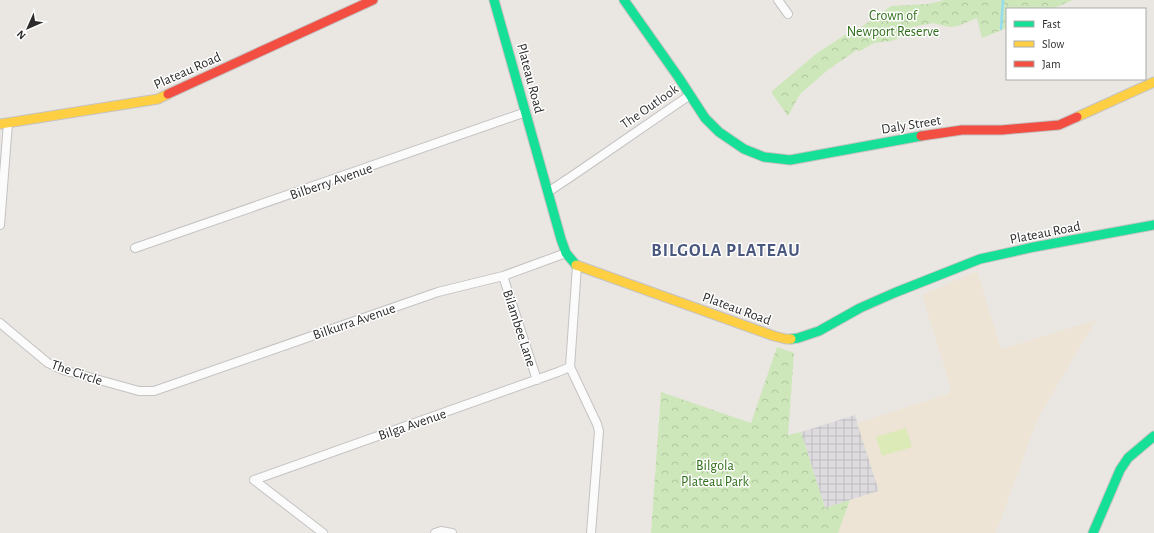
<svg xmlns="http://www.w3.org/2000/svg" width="1154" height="533" viewBox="0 0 1154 533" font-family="'Alegreya Sans',sans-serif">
  <defs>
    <pattern id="industrial-grid" width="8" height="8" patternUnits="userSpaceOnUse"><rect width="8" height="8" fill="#dddbde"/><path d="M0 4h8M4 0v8" fill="none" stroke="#bebcbf"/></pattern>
    <pattern id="forest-crowns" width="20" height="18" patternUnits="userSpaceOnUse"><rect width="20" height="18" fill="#cee7ba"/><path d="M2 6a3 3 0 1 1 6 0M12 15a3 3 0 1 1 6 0" fill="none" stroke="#b1c6a0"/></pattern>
  </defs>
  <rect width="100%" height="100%" fill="#eae6e2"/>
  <path fill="url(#industrial-grid)" d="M 855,415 L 879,491 L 825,508 L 801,432 Z"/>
  <path fill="#ede4d6" d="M 977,271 L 1001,349 L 1096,320 L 1037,420 L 996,533 L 838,533 L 850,500 L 879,491 L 857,423 L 948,394 L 951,389 L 922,295 Z"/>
  <path fill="url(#forest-crowns)" d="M 945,0 L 1073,0 L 1052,9 L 1007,9 L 1007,28 L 982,38 L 977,18 L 958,26 L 949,27 L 933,23 L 912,27 L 902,37 L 891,41 L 874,43 L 860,51 L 857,50 L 829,69 L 800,94 L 788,116 L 771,92 L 817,53 L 845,35 L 860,28 L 891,6 L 928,4 Z
    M 777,347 L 794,353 L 788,435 L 801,432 L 825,508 L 850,500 L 838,533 L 651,533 L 661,392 L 751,423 Z"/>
  <path fill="#dbeab7" d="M 906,428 L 912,447 L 882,456 L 876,437 Z"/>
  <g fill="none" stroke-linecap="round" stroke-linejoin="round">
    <path stroke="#93ddef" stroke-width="2.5" d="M 1001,29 L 1003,0"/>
    <defs>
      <path id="street" d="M 778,0 L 788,14
        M 548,192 L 575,174 L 690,95
        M 0,225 L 8,123
        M 135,248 L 526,112
        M 577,266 L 570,367 L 597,424 L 599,431 L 591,533
        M 503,276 L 537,380
        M 0,323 L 48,363 L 63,370 L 139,391 L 154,391 L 438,292 L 503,276 L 566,253
        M 254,480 L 558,372 L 570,367
        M 254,480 L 323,533
        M 435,533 L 441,531 L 452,533"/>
      <path id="fast" d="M 494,0 L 561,239 L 566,253 L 576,265
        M 624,0 L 679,78 L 705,118 L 719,132 L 744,149 L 764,157 L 790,160 L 921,136
        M 791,339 L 798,338 L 819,331 L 860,308 L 894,293 L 980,259 L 1034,247 L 1154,225
        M 1093,533 L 1120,470 L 1128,458 L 1154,436"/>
      <path id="slow" d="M 1077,117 L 1154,82
        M 0,124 L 158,99 L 168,94
        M 576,265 L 774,336 L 786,339 L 791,339"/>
      <path id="jam" d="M 168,94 L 373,0
        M 921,136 L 962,130 L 1002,130 L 1059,125 L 1077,117"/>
    </defs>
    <use href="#street" stroke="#c4c3c3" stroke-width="10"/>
    <use href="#fast" stroke="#c4c3c3" stroke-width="11"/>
    <use href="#slow" stroke="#c4c3c3" stroke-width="11"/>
    <use href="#jam" stroke="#c4c3c3" stroke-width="11"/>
    <use href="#street" stroke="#fcfbfb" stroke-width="8"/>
    <use href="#fast" stroke="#16e098" stroke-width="9"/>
    <use href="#slow" stroke="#ffcf43" stroke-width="9"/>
    <use href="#jam" stroke="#f24e42" stroke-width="9"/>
  </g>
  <g text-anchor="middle" stroke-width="3" stroke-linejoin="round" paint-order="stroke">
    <g font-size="14" fill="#2f6e18" stroke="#fff">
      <text x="893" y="20">Crown of<tspan x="893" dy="16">Newport Reserve</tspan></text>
      <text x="715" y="470">Bilgola<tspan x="715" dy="16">Plateau Park</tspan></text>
    </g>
    <g font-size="14" fill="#2c2c2c" stroke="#fff">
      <text transform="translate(187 70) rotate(-24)" y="5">Plateau Road</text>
      <text transform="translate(531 78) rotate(75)" y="5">Plateau Road</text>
      <text transform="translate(649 106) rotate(-35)" y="5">The Outlook</text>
      <text transform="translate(911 124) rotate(-9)" y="5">Daly Street</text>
      <text transform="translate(331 181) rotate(-19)" y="5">Bilberry Avenue</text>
      <text transform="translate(1045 232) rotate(-11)" y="5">Plateau Road</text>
      <text transform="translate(737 308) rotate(20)" y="5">Plateau Road</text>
      <text transform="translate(354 321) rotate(-19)" y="5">Bilkurra Avenue</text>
      <text transform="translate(520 328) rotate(72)" y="5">Bilambee Lane</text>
      <text transform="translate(77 372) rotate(19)" y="5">The Circle</text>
      <text transform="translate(412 424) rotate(-19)" y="5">Bilga Avenue</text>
    </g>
    <g font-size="18" font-weight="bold" letter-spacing="1" fill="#4a577f" stroke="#fff">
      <text x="726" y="256">BILGOLA PLATEAU</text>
    </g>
  </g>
  <rect x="1006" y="8" width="140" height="72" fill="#ffffff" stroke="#ababab"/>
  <rect x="1014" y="21" width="20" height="6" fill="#16e098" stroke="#ababab"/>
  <text x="1042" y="28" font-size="12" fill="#2c2c2c">Fast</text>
  <rect x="1014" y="41" width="20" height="6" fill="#ffcf43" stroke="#ababab"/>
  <text x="1042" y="48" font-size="12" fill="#2c2c2c">Slow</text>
  <rect x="1014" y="61" width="20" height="6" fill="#f24e42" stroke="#ababab"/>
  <text x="1042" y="68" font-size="12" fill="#2c2c2c">Jam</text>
  <g transform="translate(28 28) rotate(225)" stroke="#ffffff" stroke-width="3" paint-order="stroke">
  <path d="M0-3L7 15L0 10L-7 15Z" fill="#2c2c2c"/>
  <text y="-6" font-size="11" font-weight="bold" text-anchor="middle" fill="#2c2c2c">N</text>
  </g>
</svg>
